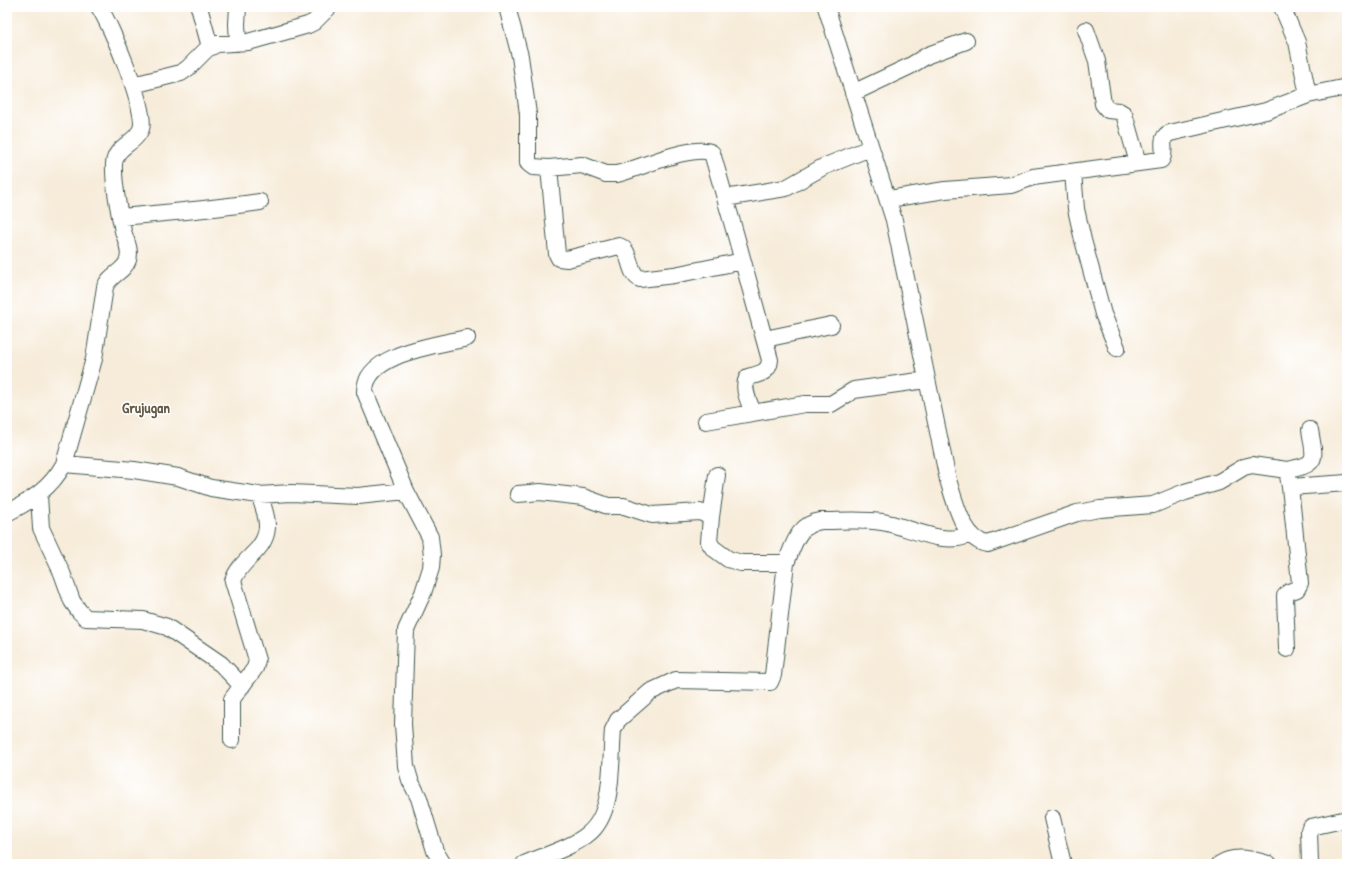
<svg xmlns="http://www.w3.org/2000/svg" width="1354" height="871" viewBox="0 0 1354 871" font-family="'Patrick Hand',sans-serif">
  <rect width="100%" height="100%" fill="#fff"/>
  <filter id="ink" filterUnits="userSpaceOnUse"><feTurbulence type="fractalNoise" baseFrequency=".025" numOctaves="2"/><feDisplacementMap in="SourceGraphic" scale="8" xChannelSelector="R" yChannelSelector="G"/><feConvolveMatrix kernelMatrix="1 2 1 2 8 2 1 2 1" color-interpolation-filters="sRGB"/></filter>
  <filter id="wash" filterUnits="userSpaceOnUse"><feTurbulence type="fractalNoise" baseFrequency=".012" numOctaves="4" result="noise"/><feDisplacementMap in="SourceGraphic" scale="16" xChannelSelector="R" yChannelSelector="G"/><feGaussianBlur stdDeviation="0.9" result="paint"/><feColorMatrix in="noise" values="0 0 0 0 0 0 0 0 0 0 0 0 0 0 0 0 0 1.4 0 .05"/><feComposite in="paint" operator="in"/></filter>
  <g filter="url(#wash)">
    <rect width="100%" height="100%" fill="#f7ecda"/>
  </g>
  <g filter="url(#ink)">
    <g fill="none" stroke-linecap="round" stroke-linejoin="round">
      <defs>
        <path id="minor" d="M 199,7 L 210,47
          M 507,7 L 520,56 L 528,114 L 528,163 L 533,167 L 549,168 L 557,254 L 559,258 L 567,259 L 619,246 C 632,250 627,273 640,279 L 674,275 L 743,261
          M 826,7 L 894,220 L 948,480 C 955,501 963,541 988,544 L 1077,513 L 1100,509 L 1153,505 L 1185,492 L 1219,482 L 1244,467 L 1252,465 L 1287,470 L 1290,487 L 1347,483
          M 1282,7 L 1297,42 L 1308,95
          M 1086,30 L 1097,61 L 1103,104 L 1108,110 L 1119,111 L 1124,114 L 1138,163
          M 238,43 L 237,24 L 238,7
          M 133,85 L 181,73 L 188,68 L 207,49 L 217,44 L 248,42 L 308,25 L 314,22 L 329,7
          M 853,93 L 910,66 L 928,55 L 966,41
          M 549,168 L 582,165 L 606,174 L 617,174 C 638,169 694,143 712,153 L 736,236 L 770,360 C 769,373 759,374 748,377 C 741,387 749,402 753,412
          M 1073,172 L 1076,209 L 1083,240 L 1103,314 L 1117,348
          M 725,198 L 786,188 L 823,167 L 870,148
          M 889,199 L 945,190 L 1011,185 L 1033,177 L 1161,160 C 1168,151 1157,138 1170,133 L 1266,111 L 1308,95 L 1347,87
          M 121,217 C 167,213 213,209 260,202
          M 765,339 L 831,325
          M 706,421 L 805,404 L 831,404 L 854,390 L 926,380
          M 64,464 L 134,470 L 178,477 L 211,488 L 259,495 L 291,493 L 358,496 L 406,491
          M 1287,470 C 1319,464 1315,460 1310,430
          M 518,494 L 540,492 L 583,497 L 608,506 L 624,506 L 652,515 L 700,512 L 711,517 L 709,542 L 713,548 L 728,559 L 741,563 L 786,563 C 794,544 798,524 821,521 C 841,521 862,519 882,522 C 908,526 946,548 970,534
          M 39,495 L 41,528 L 62,573 L 72,601 L 79,611 L 86,618 L 143,620 L 167,627 L 221,664 L 242,686
          M 7,513 C 31,501 51,488 64,464 L 94,359 L 105,287 C 109,275 124,272 128,260 C 131,250 126,241 123,231 C 119,212 113,184 114,164 C 115,146 135,144 141,129 C 148,112 111,25 99,7
          M 711,517 L 717,475
          M 1287,649 L 1285,596 L 1289,592 L 1297,589 L 1300,583 L 1290,487
          M 232,740 L 232,699 L 255,668 L 257,660 L 233,581 C 236,571 244,563 251,556 C 273,536 269,520 259,495
          M 1052,818 L 1063,864
          M 443,864 L 435,851 L 419,798 L 410,780 L 406,766 L 403,724 L 406,630 L 423,593 L 431,568 L 432,555 L 430,537 L 406,491 L 365,392 C 364,353 439,345 467,338
          M 524,864 C 544,856 573,847 588,834 C 615,813 610,761 613,730 L 618,720 L 650,692 L 676,680 L 770,682 L 773,675 L 786,563
          M 1220,864 C 1235,854 1253,860 1269,864
          M 1310,864 L 1309,830 L 1311,827 L 1347,819"/>
      </defs>
      <use href="#minor" stroke="#3f574d" stroke-width="18"/>
      <use href="#minor" stroke="#fff" stroke-width="16"/>
    </g>
  </g>
  <g text-anchor="middle" stroke-width="3" stroke-linejoin="round" paint-order="stroke">
    <g font-size="15" font-weight="bold" fill="#645c48" stroke="#fff">
      <text x="146" y="413">Grujugan</text>
    </g>
  </g>
  <rect width="1354" height="871" fill="none" stroke="#fff" stroke-width="24"/>
</svg>
